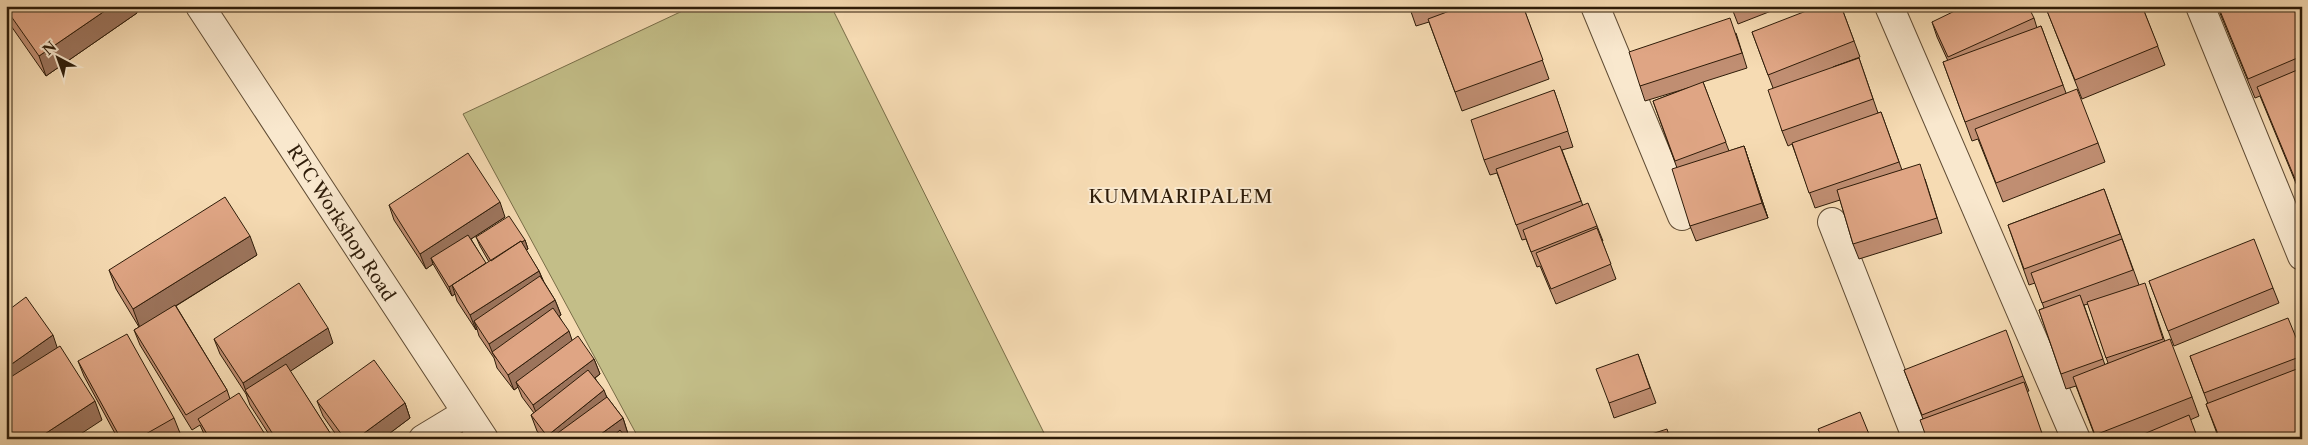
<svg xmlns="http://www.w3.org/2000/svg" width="2308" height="445" viewBox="0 0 2308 445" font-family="'Libre Caslon Text',serif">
  <rect width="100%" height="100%" fill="#f6dbb3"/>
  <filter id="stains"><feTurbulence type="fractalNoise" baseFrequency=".004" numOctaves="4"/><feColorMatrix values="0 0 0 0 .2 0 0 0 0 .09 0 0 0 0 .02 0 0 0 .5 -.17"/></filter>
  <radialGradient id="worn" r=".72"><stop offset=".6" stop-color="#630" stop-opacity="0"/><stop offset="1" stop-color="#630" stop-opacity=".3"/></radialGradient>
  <path fill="#c3be88" stroke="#786d48" d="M 693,6 L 831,6 L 1047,439 L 639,439 L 463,114 Z"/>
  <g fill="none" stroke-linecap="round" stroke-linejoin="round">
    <defs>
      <path id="minor" d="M 200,6 L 484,439
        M 1595,6 L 1682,216
        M 1889,6 L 2076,439
        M 2200,6 L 2302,256
        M 1832,222 L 1917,439
        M 423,439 L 466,413"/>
    </defs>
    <use href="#minor" stroke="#604c34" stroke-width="30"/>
    <use href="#minor" stroke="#f9e8ce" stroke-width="28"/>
  </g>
  <path fill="#c08e72" stroke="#2e1c09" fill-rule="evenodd" d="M 6,6 L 135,6 L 137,13 L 46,76 L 9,23 L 6,14 Z
    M 1409,6 L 1523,6 L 1549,79 L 1462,111 L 1429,22 L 1416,26 Z
    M 1608,6 L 1623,6 L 1610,10 Z
    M 1731,6 L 1784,6 L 1738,24 Z
    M 1841,6 L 1860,57 L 1833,67 L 1859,58 L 1878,113 L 1881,112 L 1902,170 L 1925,179 L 1942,233 L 1859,259 L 1853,244 L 1840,200 L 1815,208 L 1792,144 L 1788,146 L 1782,131 L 1773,88 L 1752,32 Z
    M 1908,6 L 1922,6 L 1910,11 Z
    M 2036,6 L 2142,6 L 2165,65 L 2082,99 L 2046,8 L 2038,11 Z
    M 2217,6 L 2302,6 L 2302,198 L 2260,96 L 2255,98 Z
    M 2034,18 L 2037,28 L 2041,26 L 2066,93 L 2098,143 L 2105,162 L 2003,202 L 1978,139 L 1972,141 L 1943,62 L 1948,61 L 1937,37 L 1932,22 Z
    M 1736,33 L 1747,68 L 1703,82 L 1729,151 L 1744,146 L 1768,218 L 1696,241 L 1690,226 L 1677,168 L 1653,101 L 1688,88 L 1645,101 L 1640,86 Z
    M 1554,90 L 1573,147 L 1562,150 L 1583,206 L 1597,226 L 1603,241 L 1602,241 L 1616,279 L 1556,304 L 1540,266 L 1537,267 L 1526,239 L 1522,240 L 1497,173 L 1490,175 L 1484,160 Z
    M 2104,189 L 2139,285 L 2150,298 L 2165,342 L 2192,397 L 2199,416 L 2190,420 L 2198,439 L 2096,439 L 2076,386 L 2066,389 L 2039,310 L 2044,308 L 2035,283 L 2029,285 L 2008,225 ZM 2088,304 L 2108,363 L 2105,365 L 2084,305 Z
    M 389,205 L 505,217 L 471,239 L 486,264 L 489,262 L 480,246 L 476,237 L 525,240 L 528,249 L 526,250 L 539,271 L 544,282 L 555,300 L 561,315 L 559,316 L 572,340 L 594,359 L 600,374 L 595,378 L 607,397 L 623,418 L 628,434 L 625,436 L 627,439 L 543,439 L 537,431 L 531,415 L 534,413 L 522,397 L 518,387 L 514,390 L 497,368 L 494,358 L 479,336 L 477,329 L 476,330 L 457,301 L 455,294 L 452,296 L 433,264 L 426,269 L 394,220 Z
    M 257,255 L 176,306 L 227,390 L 230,399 L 268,439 L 206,439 L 204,434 L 200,425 L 192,430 L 140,345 L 134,330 L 139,327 L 116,289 L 109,270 Z
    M 2149,281 L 2273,288 L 2279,303 L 2174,346 Z
    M 214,339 L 333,343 L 290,371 L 334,439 L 272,439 L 250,405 L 246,394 L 220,354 Z
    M 2302,352 L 2302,439 L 2219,439 L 2206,404 L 2208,404 L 2190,356 Z
    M 1638,354 L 1656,403 L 1614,418 L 1609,403 Z
    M 78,361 L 174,418 L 180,433 L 169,439 L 118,439 L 84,376 Z
    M 1904,370 L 2023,376 L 2029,391 L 1923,419 Z
    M 317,401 L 405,403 L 410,418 L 382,439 L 339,439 L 323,416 Z"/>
  <path fill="#9c745c" stroke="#2e1c09" d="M 112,6 L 135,6 L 137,13 L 46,76 L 39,56 Z
    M 1744,146 L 1768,218 L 1762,203 Z
    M 500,202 L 505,217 L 434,263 L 431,258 L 433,264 L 426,269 L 420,254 Z
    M 250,236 L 257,255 L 140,328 L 133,309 Z
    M 525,240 L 528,249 L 494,270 L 491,261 Z
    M 539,271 L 545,286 L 474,321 L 477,329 L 476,330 L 470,315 Z
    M 452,285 L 455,294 L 452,296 L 449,287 Z
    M 555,300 L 561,315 L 496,358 L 493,354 L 489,344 Z
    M 328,328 L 333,343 L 250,398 L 247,394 L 243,383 Z
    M 569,331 L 574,346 L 516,382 L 518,387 L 514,390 L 508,375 Z
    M 53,335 L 58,350 L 6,387 L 6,368 Z
    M 594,359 L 600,374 L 539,420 L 533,405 Z
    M 604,390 L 610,406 L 555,435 L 556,439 L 548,439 L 547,436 Z
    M 95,401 L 102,420 L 73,439 L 37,439 Z
    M 405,403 L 410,418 L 382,439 L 356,439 Z
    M 623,418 L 628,434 L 621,439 L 594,439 Z"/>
  <path fill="#dfa584" stroke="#2e1c09" d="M 6,6 L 112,6 L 39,56 L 6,9 Z
    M 1409,6 L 1424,6 L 1411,11 Z
    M 1463,6 L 1523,6 L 1543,60 L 1455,92 L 1428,19 Z
    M 1819,6 L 1841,6 L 1854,41 L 1768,75 L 1752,32 Z
    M 1965,6 L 2028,6 L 2034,18 L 1948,57 L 1932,22 Z
    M 2045,6 L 2142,6 L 2158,46 L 2075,80 Z
    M 2218,6 L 2302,6 L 2302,56 L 2248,79 Z
    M 1730,18 L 1742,53 L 1640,86 L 1629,52 Z
    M 2041,26 L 2063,85 L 1965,122 L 1943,62 Z
    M 1859,58 L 1873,99 L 1782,131 L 1768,90 Z
    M 2302,68 L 2302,196 L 2257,87 Z
    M 1703,82 L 1726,142 L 1675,161 L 1653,101 Z
    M 2077,89 L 2098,143 L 1996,183 L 1975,129 Z
    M 1554,90 L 1568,131 L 1484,160 L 1471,120 Z
    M 1881,112 L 1899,162 L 1809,193 L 1792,143 Z
    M 1560,146 L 1581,201 L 1516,225 L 1496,169 Z
    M 1744,146 L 1762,203 L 1690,226 L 1672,169 Z
    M 468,153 L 500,202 L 420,254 L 389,205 Z
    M 1920,164 L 1937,218 L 1853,244 L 1837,190 Z
    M 2104,189 L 2120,234 L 2024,269 L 2008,225 Z
    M 225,197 L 250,236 L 133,309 L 109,270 Z
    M 1588,203 L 1597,226 L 1531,252 L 1523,230 Z
    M 509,216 L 525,240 L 522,242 L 521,241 L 491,261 L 476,237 Z
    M 1597,228 L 1611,264 L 1551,289 L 1536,253 Z
    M 468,235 L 486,263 L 449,287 L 431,258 Z
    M 2122,239 L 2133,270 L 2042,303 L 2031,273 Z
    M 2254,239 L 2273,288 L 2168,331 L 2149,281 Z
    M 521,241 L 539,271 L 470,315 L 452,285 Z
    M 540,276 L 555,300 L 489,344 L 474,321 Z
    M 299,283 L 328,328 L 243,383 L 214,339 Z
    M 2145,283 L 2163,339 L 2106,358 L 2087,302 Z
    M 2080,295 L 2103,359 L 2061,374 L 2039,310 Z
    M 26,297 L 53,335 L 6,368 L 6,312 Z
    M 175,305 L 227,390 L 186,415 L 134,330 Z
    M 553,308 L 569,331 L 508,375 L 492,352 Z
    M 2288,318 L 2302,352 L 2302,356 L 2204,393 L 2190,356 Z
    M 2006,330 L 2023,376 L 1922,415 L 1904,370 Z
    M 127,334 L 174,418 L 137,439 L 121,439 L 78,361 Z
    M 578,336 L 594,359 L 533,405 L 516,382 Z
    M 2170,339 L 2192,397 L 2095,435 L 2073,377 Z
    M 60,346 L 95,401 L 37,439 L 6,439 L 6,380 Z
    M 1638,354 L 1650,388 L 1609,403 L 1596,369 Z
    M 374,360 L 405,403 L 356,439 L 345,439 L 317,401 Z
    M 286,364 L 334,439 L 276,439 L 245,390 Z
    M 2302,367 L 2302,437 L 2297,439 L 2220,439 L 2206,404 Z
    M 588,370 L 604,390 L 547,436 L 531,415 Z
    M 2024,382 L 2044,439 L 1927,439 L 1920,420 Z
    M 239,393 L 268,439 L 210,439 L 198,419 Z
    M 607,397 L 623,418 L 594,439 L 558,439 L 555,435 Z
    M 1860,412 L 1871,439 L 1822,439 L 1818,429 Z
    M 2189,415 L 2198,439 L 2132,439 Z
    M 1667,429 L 1670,439 L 1636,439 Z
    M 620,430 L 627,439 L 610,439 Z"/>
  <g text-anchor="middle" stroke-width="4" stroke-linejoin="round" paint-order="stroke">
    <g font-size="18" fill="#2e1c09" stroke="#f9e8ce">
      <text transform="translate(341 223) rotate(57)" y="6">RTC Workshop Road</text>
    </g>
    <g font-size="19" letter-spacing="1" fill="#2e1c09" stroke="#f9e8ce">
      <text x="1181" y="203">KUMMARIPALEM</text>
    </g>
  </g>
  <rect width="2308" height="445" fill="none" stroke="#f6dbb3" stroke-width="25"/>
  <rect x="8" y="8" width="2293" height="430" fill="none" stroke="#2e1c09" stroke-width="2.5"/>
  <rect x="12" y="12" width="2283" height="420" fill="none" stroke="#2e1c09"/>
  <g transform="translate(58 58) rotate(319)" stroke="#f9e8ce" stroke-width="4" paint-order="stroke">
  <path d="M0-4L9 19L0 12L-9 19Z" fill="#2e1c09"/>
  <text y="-8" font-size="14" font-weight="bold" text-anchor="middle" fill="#2e1c09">N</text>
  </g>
  <rect width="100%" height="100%" filter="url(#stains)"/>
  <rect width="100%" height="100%" fill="url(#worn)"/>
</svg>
